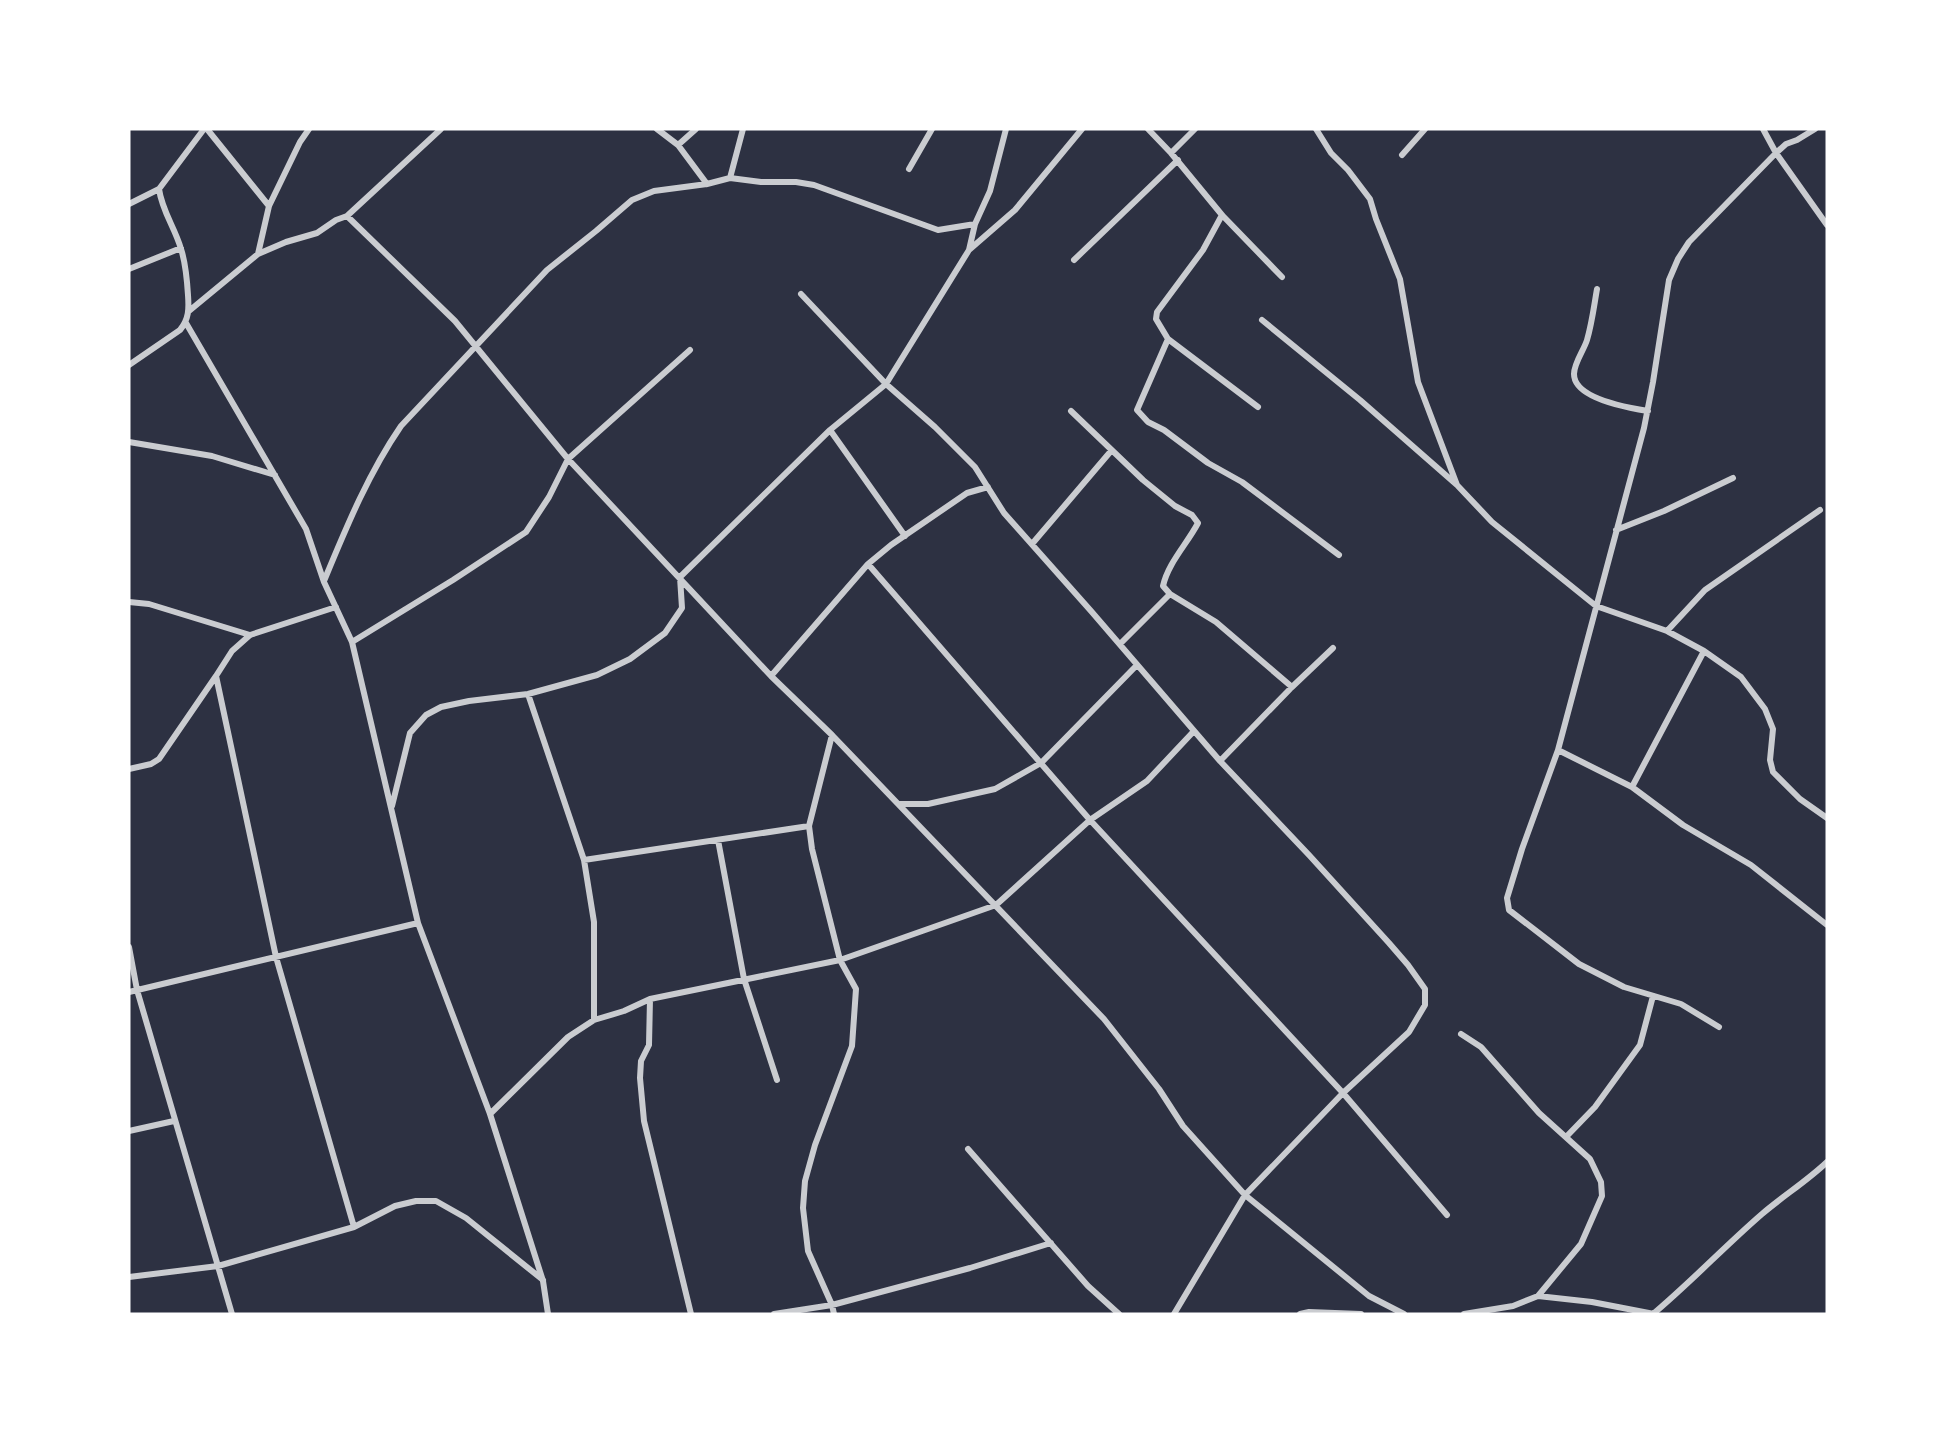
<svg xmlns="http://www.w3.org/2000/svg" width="1956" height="1443" viewBox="0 0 1956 1443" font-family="Signika,sans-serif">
  <rect width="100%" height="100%" fill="#2d3142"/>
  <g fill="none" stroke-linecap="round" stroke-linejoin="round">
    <path stroke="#caccd0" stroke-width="6" d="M 207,129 L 269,206
      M 657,129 L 678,145 L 707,184
      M 1148,129 L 1171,153 L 1222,215 L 1282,277
      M 1316,129 L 1331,153 L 1348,170 L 1370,199 L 1376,219 L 1400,279 L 1418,382 L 1457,485
      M 1763,129 L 1776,153 L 1827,225
      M 678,145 L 696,129
      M 1171,153 L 1195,129
      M 1402,155 L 1425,129
      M 909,169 L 932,129
      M 730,178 L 743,129
      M 129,204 L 159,189
      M 1222,215 L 1203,250 L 1157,312 L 1156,319 L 1168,339 L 1258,407
      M 347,216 L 455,321 L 568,459 L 771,676 L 832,735 L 1104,1019 L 1159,1089 L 1183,1126 L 1245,1195 L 1369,1296 L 1404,1314
      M 969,250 L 1015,210 L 1082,129
      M 258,254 L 269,206 L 300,142 L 309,129
      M 1074,260 L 1178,160
      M 129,269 L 181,248
      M 1597,289 C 1594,306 1592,323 1587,340 C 1584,350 1574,363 1574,374 C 1574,399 1629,408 1648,411
      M 801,294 L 886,384 L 935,427 L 975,467 L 1004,513 L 1091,611 L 1220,761 L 1309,855 L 1389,943 L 1408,965 L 1425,989 L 1425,1005 L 1409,1032 L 1343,1093 L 1245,1195 L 1174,1314
      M 189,311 L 258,254 L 286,242 L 317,233 L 336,220 L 347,216 L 441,129
      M 1262,320 L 1360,400 L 1457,485 L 1492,522 L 1596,606 L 1667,631 L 1704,651 L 1741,677 L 1765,709 L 1773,729 L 1770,760 L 1773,772 L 1800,799 L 1827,818
      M 186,323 L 306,529 L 324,582 L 352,642 L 418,923 L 490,1114 L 543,1281 L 548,1314
      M 1168,339 L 1137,410 L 1148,422 L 1164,430 L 1208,463 L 1242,482 L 1339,555
      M 129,365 L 180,330 C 189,319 189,309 188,295 C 187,279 186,264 181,249 C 175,228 162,211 159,189 L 204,129
      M 1071,411 L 1143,480 L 1175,506 L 1192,515 L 1198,523 C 1187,544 1168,563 1163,586 L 1170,594
      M 830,430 L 905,536
      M 129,442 L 212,456 L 275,475
      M 1616,530 L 1664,511 L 1733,478
      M 1032,544 L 1111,451
      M 868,564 L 1090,820 L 1343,1093 L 1447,1215
      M 324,581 C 346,528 368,474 401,426 L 547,270 L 596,231 L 632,200 L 654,191 L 707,184 L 730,178 L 761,182 L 796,182 L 814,185 L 938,230 L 975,224
      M 129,602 L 149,604 L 250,635
      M 336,607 L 250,635 L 232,651 L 216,676 L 276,957 L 354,1227
      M 1667,631 L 1705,590 L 1820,510
      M 352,642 L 453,580 L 526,532 L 549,497 L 568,459 L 690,350
      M 1120,644 L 1170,594 L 1216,622 L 1292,687
      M 771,676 L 868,564 L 891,545 L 967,493 L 988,487
      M 528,694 L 584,860 L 594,922 L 594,1020
      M 832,735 L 809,826 L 812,849 L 840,960 L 856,989 L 852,1046 L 815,1145 L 805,1181 L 803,1208 L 808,1251 L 832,1305 L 834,1314
      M 1558,750 L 1632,787 L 1683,825 L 1751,865 L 1827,925
      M 1220,761 L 1292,687 L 1333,648
      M 129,769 L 151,764 L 159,759 L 216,676
      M 1632,787 L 1704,651
      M 899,804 L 928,804 L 995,789 L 1041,763 L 1137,665
      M 392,806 L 410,733 L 426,715 L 441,707 L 469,701 L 528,694 L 597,675 L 630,659 L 665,633 L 682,608 L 680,577 L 830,430 L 886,384 L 969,250 L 975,224 L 990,191 L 1006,129
      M 718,840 L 744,979 L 777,1080
      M 584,860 L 809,826
      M 129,947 L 137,990 L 232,1314
      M 129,992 L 418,923
      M 650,999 L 649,1045 L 641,1061 L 640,1078 L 644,1121 L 691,1314
      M 1719,1027 L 1681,1004 L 1624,987 L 1579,964 L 1509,910 L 1507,898 L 1522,849 L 1558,750 L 1644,428 L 1653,382 L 1669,280 L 1678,259 L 1689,242 L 1776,153 L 1786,144 L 1797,140 L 1815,129
      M 1461,1034 L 1481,1047 L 1539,1113 L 1590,1159 L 1601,1182 L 1602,1196 L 1581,1244 L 1538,1296
      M 490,1114 L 568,1037 L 594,1020 L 624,1011 L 650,999 L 840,960 L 996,905 L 1090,820 L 1147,781 L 1194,731
      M 129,1131 L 174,1121
      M 1566,1137 L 1595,1107 L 1640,1045 L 1653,996
      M 968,1149 L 1088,1286 L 1119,1314
      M 129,1277 L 218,1266 L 354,1227 L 395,1206 L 416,1201 L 436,1201 L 466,1218 L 543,1280
      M 774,1314 L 832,1305 L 970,1268 L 1051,1243
      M 1300,1314 L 1309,1312 L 1361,1314
      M 1464,1314 L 1513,1306 L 1538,1296 L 1592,1302 L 1654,1314
      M 1653,1314 C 1691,1282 1725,1246 1762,1214 C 1783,1196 1807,1181 1827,1162"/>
  </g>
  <rect width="1956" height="1443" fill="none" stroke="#ffffff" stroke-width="261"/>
</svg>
